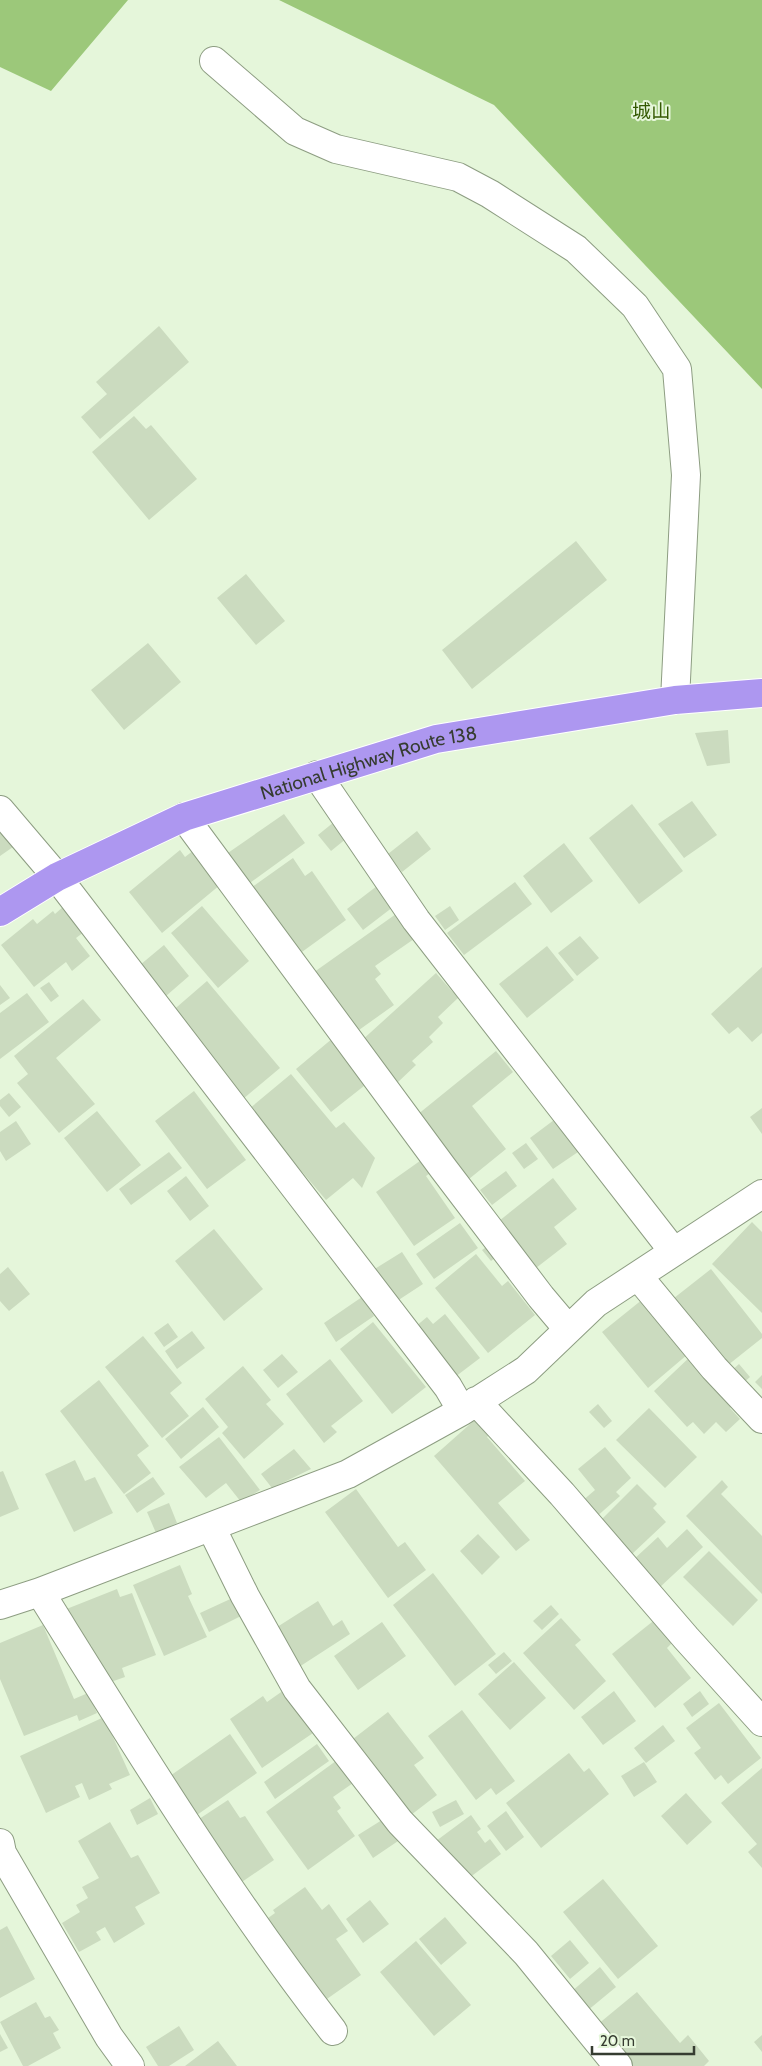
<svg xmlns="http://www.w3.org/2000/svg" width="762" height="2066" viewBox="0 0 762 2066" font-family="Cabin,'Noto Sans JP',sans-serif">
  <rect width="100%" height="100%" fill="#e5f6da"/>
  <path fill="#9cc87a" d="M 0,0 L 128,0 L 51,91 L 0,67 Z
    M 279,0 L 762,0 L 762,389 L 494,105 Z"/>
  <path fill="#cbdbbf" d="M 159,326 L 189,362 L 100,439 L 81,417 L 107,394 L 96,382 Z
    M 134,416 L 146,429 L 151,425 L 197,479 L 149,520 L 92,452 Z
    M 576,541 L 607,580 L 472,689 L 442,650 Z
    M 246,574 L 285,621 L 256,645 L 217,598 Z
    M 148,643 L 181,682 L 124,730 L 91,690 Z
    M 728,730 L 730,763 L 707,766 L 695,733 Z
    M 692,801 L 717,835 L 684,858 L 658,824 Z
    M 632,804 L 683,871 L 639,904 L 589,838 Z
    M 284,814 L 305,843 L 247,885 L 225,855 Z
    M 334,822 L 347,838 L 331,851 L 318,835 Z
    M 417,831 L 431,849 L 402,872 L 388,854 Z
    M 2,832 L 13,847 L 0,856 L 0,834 Z
    M 564,843 L 593,881 L 551,913 L 523,876 Z
    M 198,847 L 226,880 L 162,933 L 129,892 L 180,850 L 185,857 Z
    M 293,858 L 305,876 L 312,871 L 346,920 L 295,957 L 248,890 Z
    M 515,882 L 532,904 L 464,955 L 447,933 Z
    M 377,886 L 393,907 L 363,930 L 347,909 Z
    M 64,906 L 84,932 L 76,938 L 90,956 L 72,971 L 66,962 L 34,987 L 1,945 L 33,919 L 37,924 L 53,911 L 55,914 Z
    M 202,906 L 249,961 L 218,988 L 171,933 Z
    M 450,906 L 459,920 L 445,930 L 435,916 Z
    M 396,914 L 414,939 L 375,966 L 381,974 L 375,979 L 394,1005 L 352,1035 L 310,975 Z
    M 580,936 L 599,958 L 577,976 L 558,953 Z
    M 164,945 L 189,976 L 166,996 L 140,965 Z
    M 547,946 L 574,980 L 527,1018 L 499,984 Z
    M 762,967 L 762,1033 L 752,1042 L 738,1027 L 729,1034 L 711,1014 Z
    M 436,973 L 458,998 L 438,1017 L 443,1023 L 429,1037 L 433,1042 L 412,1061 L 416,1065 L 397,1083 L 360,1042 Z
    M 207,981 L 280,1068 L 243,1099 L 170,1013 Z
    M 49,982 L 59,996 L 51,1002 L 40,988 Z
    M 0,985 L 10,998 L 0,1005 Z
    M 27,993 L 49,1022 L 0,1059 L 0,1013 Z
    M 83,999 L 101,1020 L 56,1058 L 95,1104 L 59,1133 L 17,1083 L 28,1074 L 14,1056 Z
    M 333,1038 L 369,1082 L 331,1112 L 296,1069 Z
    M 496,1051 L 513,1072 L 472,1106 L 506,1149 L 469,1179 L 417,1115 Z
    M 291,1074 L 336,1128 L 344,1122 L 375,1158 L 362,1188 L 353,1178 L 326,1200 L 249,1109 Z
    M 194,1091 L 246,1160 L 207,1189 L 155,1121 Z
    M 9,1093 L 21,1107 L 9,1117 L 0,1106 L 0,1100 Z
    M 762,1108 L 762,1134 L 750,1117 Z
    M 97,1111 L 141,1165 L 107,1192 L 64,1138 Z
    M 554,1120 L 578,1152 L 553,1169 L 530,1138 Z
    M 16,1121 L 31,1144 L 6,1161 L 0,1151 L 0,1132 Z
    M 526,1143 L 538,1159 L 524,1169 L 512,1153 Z
    M 169,1152 L 182,1168 L 131,1205 L 119,1189 Z
    M 427,1156 L 436,1169 L 426,1176 L 455,1218 L 414,1246 L 376,1192 Z
    M 506,1171 L 517,1186 L 492,1205 L 480,1190 Z
    M 186,1176 L 209,1206 L 190,1221 L 167,1191 Z
    M 553,1178 L 577,1209 L 554,1227 L 567,1244 L 536,1268 L 499,1221 Z
    M 752,1222 L 762,1232 L 762,1313 L 712,1264 Z
    M 460,1223 L 478,1248 L 434,1279 L 416,1254 Z
    M 214,1229 L 263,1289 L 224,1321 L 175,1261 Z
    M 492,1243 L 500,1254 L 491,1261 L 482,1250 Z
    M 402,1252 L 423,1284 L 394,1303 L 373,1270 Z
    M 476,1254 L 502,1286 L 508,1281 L 535,1315 L 488,1353 L 435,1288 Z
    M 8,1267 L 30,1294 L 9,1311 L 0,1301 L 0,1274 Z
    M 711,1269 L 762,1334 L 762,1338 L 723,1369 L 669,1302 Z
    M 362,1297 L 374,1316 L 336,1342 L 324,1323 Z
    M 643,1299 L 688,1354 L 648,1388 L 602,1332 Z
    M 445,1314 L 480,1358 L 455,1377 L 415,1327 L 427,1317 L 433,1324 Z
    M 373,1322 L 426,1387 L 392,1414 L 340,1349 Z
    M 168,1323 L 178,1337 L 164,1347 L 154,1333 Z
    M 192,1331 L 205,1348 L 177,1369 L 165,1351 Z
    M 143,1336 L 182,1383 L 170,1393 L 189,1416 L 162,1438 L 105,1367 Z
    M 282,1354 L 298,1372 L 278,1388 L 263,1370 Z
    M 692,1355 L 733,1405 L 730,1408 L 740,1419 L 726,1432 L 716,1422 L 704,1434 L 693,1422 L 687,1427 L 654,1391 Z
    M 330,1359 L 363,1401 L 331,1426 L 337,1432 L 324,1443 L 286,1394 Z
    M 739,1364 L 750,1377 L 740,1386 L 729,1373 Z
    M 243,1366 L 271,1400 L 266,1404 L 284,1424 L 244,1459 L 222,1433 L 228,1427 L 205,1399 Z
    M 762,1375 L 762,1389 L 755,1382 Z
    M 99,1380 L 149,1446 L 137,1455 L 151,1473 L 124,1494 L 60,1411 Z
    M 598,1404 L 612,1421 L 604,1428 L 589,1412 Z
    M 203,1407 L 219,1427 L 181,1459 L 165,1439 Z
    M 649,1408 L 697,1457 L 665,1488 L 616,1440 Z
    M 478,1417 L 491,1433 L 487,1437 L 525,1481 L 498,1503 L 530,1540 L 516,1551 L 434,1456 Z
    M 219,1437 L 260,1490 L 241,1502 L 226,1483 L 206,1498 L 179,1467 Z
    M 605,1447 L 631,1478 L 616,1492 L 620,1496 L 595,1518 L 581,1502 L 595,1490 L 578,1469 Z
    M 294,1449 L 311,1469 L 272,1488 L 261,1474 Z
    M 75,1460 L 85,1481 L 95,1477 L 113,1513 L 74,1532 L 45,1474 Z
    M 3,1471 L 19,1509 L 0,1517 L 0,1472 Z
    M 153,1477 L 165,1494 L 137,1513 L 125,1495 Z
    M 722,1480 L 728,1487 L 721,1494 L 762,1536 L 762,1594 L 686,1516 Z
    M 637,1484 L 657,1504 L 653,1508 L 666,1522 L 631,1555 L 599,1522 Z
    M 356,1489 L 398,1547 L 405,1542 L 426,1570 L 388,1598 L 325,1512 Z
    M 169,1503 L 177,1523 L 156,1533 L 147,1512 Z
    M 687,1529 L 703,1547 L 659,1588 L 633,1560 L 658,1537 L 667,1548 Z
    M 478,1534 L 500,1557 L 482,1575 L 460,1551 Z
    M 709,1551 L 758,1600 L 733,1626 L 683,1577 Z
    M 180,1565 L 192,1594 L 188,1596 L 207,1637 L 164,1656 L 133,1585 Z
    M 433,1573 L 496,1654 L 455,1686 L 393,1605 Z
    M 117,1589 L 120,1597 L 132,1593 L 156,1655 L 122,1668 L 125,1677 L 105,1684 L 91,1645 L 79,1649 L 64,1610 Z
    M 239,1595 L 247,1613 L 209,1632 L 200,1613 Z
    M 318,1601 L 333,1626 L 342,1620 L 350,1634 L 299,1667 L 274,1629 Z
    M 551,1605 L 559,1614 L 542,1630 L 533,1621 Z
    M 561,1618 L 581,1640 L 575,1645 L 606,1681 L 574,1710 L 523,1653 Z
    M 657,1618 L 675,1640 L 667,1648 L 691,1678 L 655,1708 L 612,1654 Z
    M 382,1622 L 406,1656 L 358,1690 L 334,1656 Z
    M 43,1625 L 74,1699 L 88,1693 L 97,1713 L 79,1721 L 77,1715 L 24,1736 L 0,1679 L 0,1643 Z
    M 504,1652 L 512,1661 L 496,1674 L 488,1665 Z
    M 514,1662 L 546,1698 L 510,1730 L 478,1694 Z
    M 284,1690 L 313,1733 L 262,1768 L 230,1719 L 263,1696 L 267,1702 Z
    M 614,1691 L 636,1721 L 603,1745 L 581,1717 Z
    M 700,1691 L 709,1704 L 692,1717 L 683,1704 Z
    M 719,1703 L 761,1758 L 728,1784 L 721,1775 L 715,1780 L 694,1753 L 701,1748 L 686,1728 Z
    M 462,1710 L 515,1781 L 496,1795 L 491,1788 L 476,1800 L 428,1736 Z
    M 388,1712 L 424,1758 L 414,1765 L 437,1795 L 411,1815 L 353,1739 Z
    M 104,1717 L 130,1775 L 109,1784 L 112,1789 L 89,1800 L 82,1783 L 75,1786 L 80,1797 L 46,1813 L 20,1756 Z
    M 663,1725 L 675,1741 L 646,1763 L 634,1748 Z
    M 230,1734 L 257,1773 L 194,1817 L 167,1778 Z
    M 317,1744 L 329,1761 L 275,1799 L 264,1782 Z
    M 569,1753 L 584,1772 L 589,1768 L 609,1794 L 541,1848 L 506,1803 Z
    M 340,1758 L 356,1781 L 333,1797 L 341,1808 L 337,1811 L 355,1836 L 308,1870 L 266,1812 Z
    M 644,1762 L 657,1782 L 634,1797 L 621,1776 Z
    M 762,1768 L 762,1868 L 748,1852 L 757,1844 L 721,1803 Z
    M 686,1793 L 712,1822 L 687,1845 L 661,1816 Z
    M 150,1798 L 158,1814 L 137,1825 L 130,1810 Z
    M 228,1800 L 240,1818 L 245,1816 L 274,1860 L 236,1886 L 193,1823 Z
    M 456,1800 L 464,1814 L 440,1827 L 432,1812 Z
    M 506,1811 L 524,1837 L 506,1851 L 487,1826 Z
    M 390,1815 L 404,1837 L 373,1858 L 358,1835 Z
    M 471,1815 L 481,1829 L 477,1832 L 485,1843 L 490,1839 L 501,1854 L 465,1881 L 436,1841 Z
    M 110,1822 L 131,1858 L 138,1855 L 160,1893 L 135,1907 L 145,1924 L 114,1943 L 105,1927 L 96,1932 L 101,1940 L 79,1952 L 62,1923 L 80,1912 L 76,1905 L 88,1898 L 82,1887 L 99,1878 L 78,1841 Z
    M 603,1879 L 658,1946 L 618,1979 L 563,1912 Z
    M 305,1887 L 322,1910 L 329,1904 L 348,1931 L 336,1939 L 361,1975 L 324,2001 L 264,1921 L 275,1913 L 273,1910 Z
    M 370,1900 L 389,1924 L 363,1943 L 346,1919 Z
    M 445,1917 L 467,1943 L 441,1965 L 419,1939 Z
    M 7,1926 L 35,1979 L 0,1998 L 0,1930 Z
    M 570,1940 L 589,1963 L 570,1979 L 551,1956 Z
    M 416,1941 L 471,2005 L 434,2036 L 380,1972 Z
    M 600,1967 L 616,1987 L 587,2011 L 571,1992 Z
    M 637,1992 L 680,2043 L 688,2035 L 709,2061 L 704,2066 L 631,2066 L 597,2025 Z
    M 36,2002 L 45,2018 L 50,2016 L 59,2030 L 53,2033 L 61,2048 L 28,2066 L 23,2066 L 0,2022 Z
    M 179,2026 L 194,2050 L 169,2066 L 158,2066 L 146,2047 Z
    M 0,2034 L 8,2048 L 0,2052 Z
    M 762,2035 L 762,2052 L 754,2042 Z
    M 218,2041 L 237,2066 L 185,2066 Z"/>
  <g fill="none" stroke-linecap="round" stroke-linejoin="round">
    <defs>
      <path id="minor" d="M 214,61 L 295,131 L 336,149 L 458,177 L 490,194 L 576,249 L 635,306 L 677,369 L 686,475 L 675,700
        M 317,775 L 416,920 L 674,1252
        M 0,810 L 57,877 L 448,1387 L 462,1411
        M 184,817 L 443,1168 L 541,1297 L 568,1329
        M 638,1276 L 714,1368 L 762,1419
        M 476,1401 L 562,1494 L 686,1638 L 762,1722
        M 211,1527 L 245,1596 L 297,1689 L 400,1822 L 526,1953 L 618,2066
        M 40,1592 C 133,1741 225,1892 333,2031
        M 0,1605 L 40,1592 L 348,1474 L 462,1411 L 526,1370 L 596,1303 L 762,1194
        M 0,1843 L 2,1853 L 109,2037 L 130,2066"/>
      <g id="highway">
        <path id="s1" d="M 0,912 L 57,877 L 184,817 L 436,739 L 675,700 L 762,693"/>
      </g>
    </defs>
    <use href="#minor" stroke="#8d9d82" stroke-width="30"/>
    <use href="#highway" stroke="#fff" stroke-width="30"/>
    <use href="#minor" stroke="#fff" stroke-width="28"/>
    <use href="#highway" stroke="#ad97f0" stroke-width="28"/>
  </g>
  <g text-anchor="middle" stroke-width="4" stroke-linejoin="round" paint-order="stroke">
    <g font-size="19" fill="#345a03" stroke="#e5f6da">
      <text x="651" y="118">城山</text>
    </g>
    <g font-size="19" fill="#363c31" stroke="#e5f6da">
      <text dy="7" stroke="none"><textPath href="#s1" startOffset="400">National Highway Route 138</textPath></text>
    </g>
  </g>
  <path d="M592 2046v8h102v-8" fill="none" stroke="#363c31" stroke-width="2.5"/>
  <text x="600" y="2046" font-size="15" fill="#363c31" stroke="#e5f6da" stroke-width="4" paint-order="stroke">20 m</text>
</svg>
